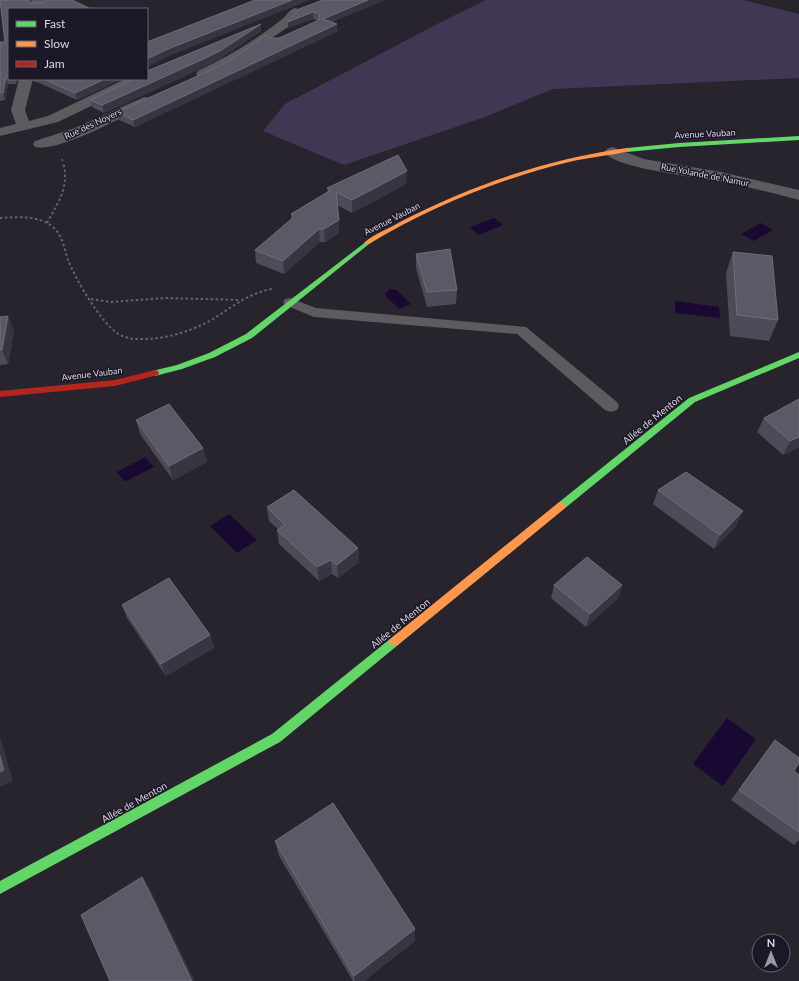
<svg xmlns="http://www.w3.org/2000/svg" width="799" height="981" viewBox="0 0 799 981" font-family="Lato,sans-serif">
  <rect width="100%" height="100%" fill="#27242e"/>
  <path fill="#3f3754" d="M 486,0 L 743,0 L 799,14 L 799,78 L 553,89 L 485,117 L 344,165 L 263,131 L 285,104 L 441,22 Z"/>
  <path fill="#190932" d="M 494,218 L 503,225 L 478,235 L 470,227 Z
    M 761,223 L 773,230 L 754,241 L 741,234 Z
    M 390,289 L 397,290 L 411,304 L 399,309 L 385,295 L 386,292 Z
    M 675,301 L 719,307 L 720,318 L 675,313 Z
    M 145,457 L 154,467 L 126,481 L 123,480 L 117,472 Z
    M 229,514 L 257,540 L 237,553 L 210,526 Z
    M 727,718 L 756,739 L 723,786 L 693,764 Z"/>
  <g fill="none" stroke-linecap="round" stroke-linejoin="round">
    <path stroke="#656468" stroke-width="1.5" stroke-dasharray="2 2" stroke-linecap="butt" d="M 62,159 L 63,163"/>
    <path stroke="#656468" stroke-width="2" stroke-dasharray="2.5 2.5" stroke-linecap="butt" d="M 0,218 C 17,217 39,215 53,227 C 63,236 64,248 68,260 C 76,280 100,321 117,333 C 123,337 130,339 137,339 C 164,340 190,332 213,319 C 232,307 249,293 272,289
      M 47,223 C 58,203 70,186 63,162
      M 91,299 L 110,302 L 165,298 L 240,300"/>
    <path fill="#5d5b60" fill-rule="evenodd" d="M 290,298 L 316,308 L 526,327 L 617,402 L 619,406 L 617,410 L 611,412 L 605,410 L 517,334 L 314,317 L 285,305 L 283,302 L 285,299 Z"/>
    <path fill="#5d5b60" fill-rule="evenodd" d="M 31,0 L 43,0 L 45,9 L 33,9 Z
      M 295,8 L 299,9 L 301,12 L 291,25 L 232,65 L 208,77 L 198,77 L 196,74 L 198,71 C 227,57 256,40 281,20 C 287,16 288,10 295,8 Z
      M 19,79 L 33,79 L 25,110 L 29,121 L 48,116 L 125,79 L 143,79 L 141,82 L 58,122 L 0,136 L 0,128 L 16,124 L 11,110 Z
      M 144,97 L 149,98 L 151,101 L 149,104 C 126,115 58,153 35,147 L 33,144 L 35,141 L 75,128 Z
      M 612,147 L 644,159 L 721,172 L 799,190 L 799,200 C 773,193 748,187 722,182 C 699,177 616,169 604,152 L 607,149 Z"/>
    <path fill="#63d668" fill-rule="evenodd" d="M 799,136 L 799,140 L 679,147 L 627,152 L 624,150 L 627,148 L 679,143 Z
      M 367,241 L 370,243 L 369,244 L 252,338 L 215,357 L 182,369 L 155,376 L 152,375 L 151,373 L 152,371 L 177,365 L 209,353 L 246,334 Z
      M 799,352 L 799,358 L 695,402 L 564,509 L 558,509 L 556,506 L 558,503 L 689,398 Z
      M 394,638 L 398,639 L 399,642 L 398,645 L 280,742 L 0,894 L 0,881 L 272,734 L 390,639 Z"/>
    <path fill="#ff974d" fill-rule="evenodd" d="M 627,148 L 629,149 L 629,151 C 609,156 589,157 569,162 C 502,178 428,208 369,244 L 365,244 L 364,243 C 373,234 389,229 400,222 C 472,185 547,159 627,148 Z
      M 561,502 L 564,503 L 566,506 L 564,509 L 398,645 L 394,646 L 390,645 L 389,642 L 390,639 L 558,503 Z"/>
    <path fill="#b3261e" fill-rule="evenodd" d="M 155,370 L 158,371 L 159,373 L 158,375 L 115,386 L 0,397 L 0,391 L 115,380 Z"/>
  </g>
  <path fill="#4e4a57" d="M 0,0 L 30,0 L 31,3 L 44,3 L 44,0 L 72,0 L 9,9 L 9,79 L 18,79 L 16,84 L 8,84 L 5,100 L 0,101 L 0,42 L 5,42 Z
    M 323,0 L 385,0 L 332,22 L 338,31 L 135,127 L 119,120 L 117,112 L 211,70 L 232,59 L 268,38 L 279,38 L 317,21 L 318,20 L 317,20 L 313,19 L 288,28 Z
    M 261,24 L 261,31 L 221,58 L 200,69 L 104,113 L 92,107 L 90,100 Z
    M 33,79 L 122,79 L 77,100 L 37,82 L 34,82 Z
    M 406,184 L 352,213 L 337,205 L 339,233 L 325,242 L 320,242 L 284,274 L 256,263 L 255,250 L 291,220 L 291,214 L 328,192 L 327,188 Z
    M 733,252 L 778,320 L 769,341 L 730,336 L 726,273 Z
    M 416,254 L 457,290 L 456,304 L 427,307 L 416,268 Z
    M 8,316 L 14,331 L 8,364 L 0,365 L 0,317 Z
    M 799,399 L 799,447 L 783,455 L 757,432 L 764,418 Z
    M 136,420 L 203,448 L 207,462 L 173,480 L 140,434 Z
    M 658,490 L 737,525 L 714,549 L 653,504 Z
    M 267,507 L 358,548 L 359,562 L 338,578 L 332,574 L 319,581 L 279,544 L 277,530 L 278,529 L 269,521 Z
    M 554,585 L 622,585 L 618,598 L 586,627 L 551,598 Z
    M 122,605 L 210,635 L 214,648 L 166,676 L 127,618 Z
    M 775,740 L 794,771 L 799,775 L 799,840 L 794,845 L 731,800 Z
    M 275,841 L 415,929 L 415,941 L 364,981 L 353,981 L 279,856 Z"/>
  <path fill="#383441" d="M 292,0 L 310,0 L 169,56 L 147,67 L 147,59 L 168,49 Z
    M 368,0 L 385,0 L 323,26 L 323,19 Z
    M 313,12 L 313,19 L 288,28 L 288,22 Z
    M 261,24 L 261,31 L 221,58 L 200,69 L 104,113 L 102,105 Z
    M 337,24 L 338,31 L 135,127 L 133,120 Z
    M 6,77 L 8,84 L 5,100 L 3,93 Z
    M 15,79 L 18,79 L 16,84 Z
    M 105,79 L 122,79 L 77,100 L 75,93 Z
    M 407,171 L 406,184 L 352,213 L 352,200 Z
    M 339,220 L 339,233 L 325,242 L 324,229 Z
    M 319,229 L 320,242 L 284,274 L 283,261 Z
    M 8,316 L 14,331 L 8,364 L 2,350 Z
    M 799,437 L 799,447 L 783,455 L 790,441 Z
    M 203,448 L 207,462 L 173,480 L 169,466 Z
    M 743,511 L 737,525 L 714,549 L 720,535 Z
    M 358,548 L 359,562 L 338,578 L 337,565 Z
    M 331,560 L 332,574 L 319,581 L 317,567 Z
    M 622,585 L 618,598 L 586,627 L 590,614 Z
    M 210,635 L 214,648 L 166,676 L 161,664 Z
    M 0,737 L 13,781 L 0,787 Z
    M 142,877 L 151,891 L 195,981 L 192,981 Z
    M 415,929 L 415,941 L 364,981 L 355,981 L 354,976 Z"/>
  <path fill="#5c5966" stroke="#706d7a" d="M 0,0 L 29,0 L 30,3 L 44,3 L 44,0 L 72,0 L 91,9 L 9,9 L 9,77 L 6,77 L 3,93 L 0,93 L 0,42 L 5,42 Z
    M 255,0 L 292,0 L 168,49 L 147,59 L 147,42 Z
    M 323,0 L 368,0 L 323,19 L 337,24 L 133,120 L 117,112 L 211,70 L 232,59 L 266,35 L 268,38 L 279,38 L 317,21 L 320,16 L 317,13 L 313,12 L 288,22 L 299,9 Z
    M 261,24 L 220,51 L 199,61 L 102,105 L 90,100 L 134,79 L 147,79 L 147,71 Z
    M 44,79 L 105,79 L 75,93 Z
    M 398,155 L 407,171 L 352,200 L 336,192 L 339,220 L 324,229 L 319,229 L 283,261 L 255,250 L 295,216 L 291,214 L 331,190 L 327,188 Z
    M 450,249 L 457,290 L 427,292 L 416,254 Z
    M 733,252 L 772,256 L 778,320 L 737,315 Z
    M 8,316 L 2,350 L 0,350 L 0,317 Z
    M 799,399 L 799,437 L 790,441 L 764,418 Z
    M 169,404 L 203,448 L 169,466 L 136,420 Z
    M 686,472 L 743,511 L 720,535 L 658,490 Z
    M 294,490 L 358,548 L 337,565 L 331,560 L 317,567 L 277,530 L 285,525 L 267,507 Z
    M 587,557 L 622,585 L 590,614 L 554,585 Z
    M 169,578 L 210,635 L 161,664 L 122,605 Z
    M 775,740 L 799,758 L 799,763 L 794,771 L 799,775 L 799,832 L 739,790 Z
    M 0,756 L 4,770 L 0,772 Z
    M 333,803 L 415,929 L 354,976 L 275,841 Z
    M 142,877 L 192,981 L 110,981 L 81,915 Z"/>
  <g text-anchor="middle" stroke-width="3" stroke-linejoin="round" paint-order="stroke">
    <g font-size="9" fill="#d9d7e2" stroke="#1c1727">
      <text transform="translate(93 124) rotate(-25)" y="3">Rue des Noyers</text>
      <text transform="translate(705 134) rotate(-3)" y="3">Avenue Vauban</text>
      <text transform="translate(705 175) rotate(11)" y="3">Rue Yolande de Namur</text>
      <text transform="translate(392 219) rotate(-27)" y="3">Avenue Vauban</text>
      <text transform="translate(92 374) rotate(-7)" y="3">Avenue Vauban</text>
    </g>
    <g font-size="10" fill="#d9d7e2" stroke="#1c1727">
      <text transform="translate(652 419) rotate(-39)" y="4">Allée de Menton</text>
      <text transform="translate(400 623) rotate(-39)" y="4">Allée de Menton</text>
      <text transform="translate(134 802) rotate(-29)" y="4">Allée de Menton</text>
    </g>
  </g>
  <rect x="8" y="8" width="140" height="72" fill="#1c1727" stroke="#686472"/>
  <rect x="16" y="21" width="20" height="6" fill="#63d668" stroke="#686472"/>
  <text x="44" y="28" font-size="12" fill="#d9d7e2">Fast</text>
  <rect x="16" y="41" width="20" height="6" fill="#ff974d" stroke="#686472"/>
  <text x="44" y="48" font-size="12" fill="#d9d7e2">Slow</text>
  <rect x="16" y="61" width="20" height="6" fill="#b3261e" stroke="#686472"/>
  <text x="44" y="68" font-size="12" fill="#d9d7e2">Jam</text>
  <g transform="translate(771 953)"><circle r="19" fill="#1c1727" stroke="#686472"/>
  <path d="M0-3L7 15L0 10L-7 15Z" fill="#9b98a3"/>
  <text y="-6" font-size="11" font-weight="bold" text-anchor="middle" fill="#d9d7e2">N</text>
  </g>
</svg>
